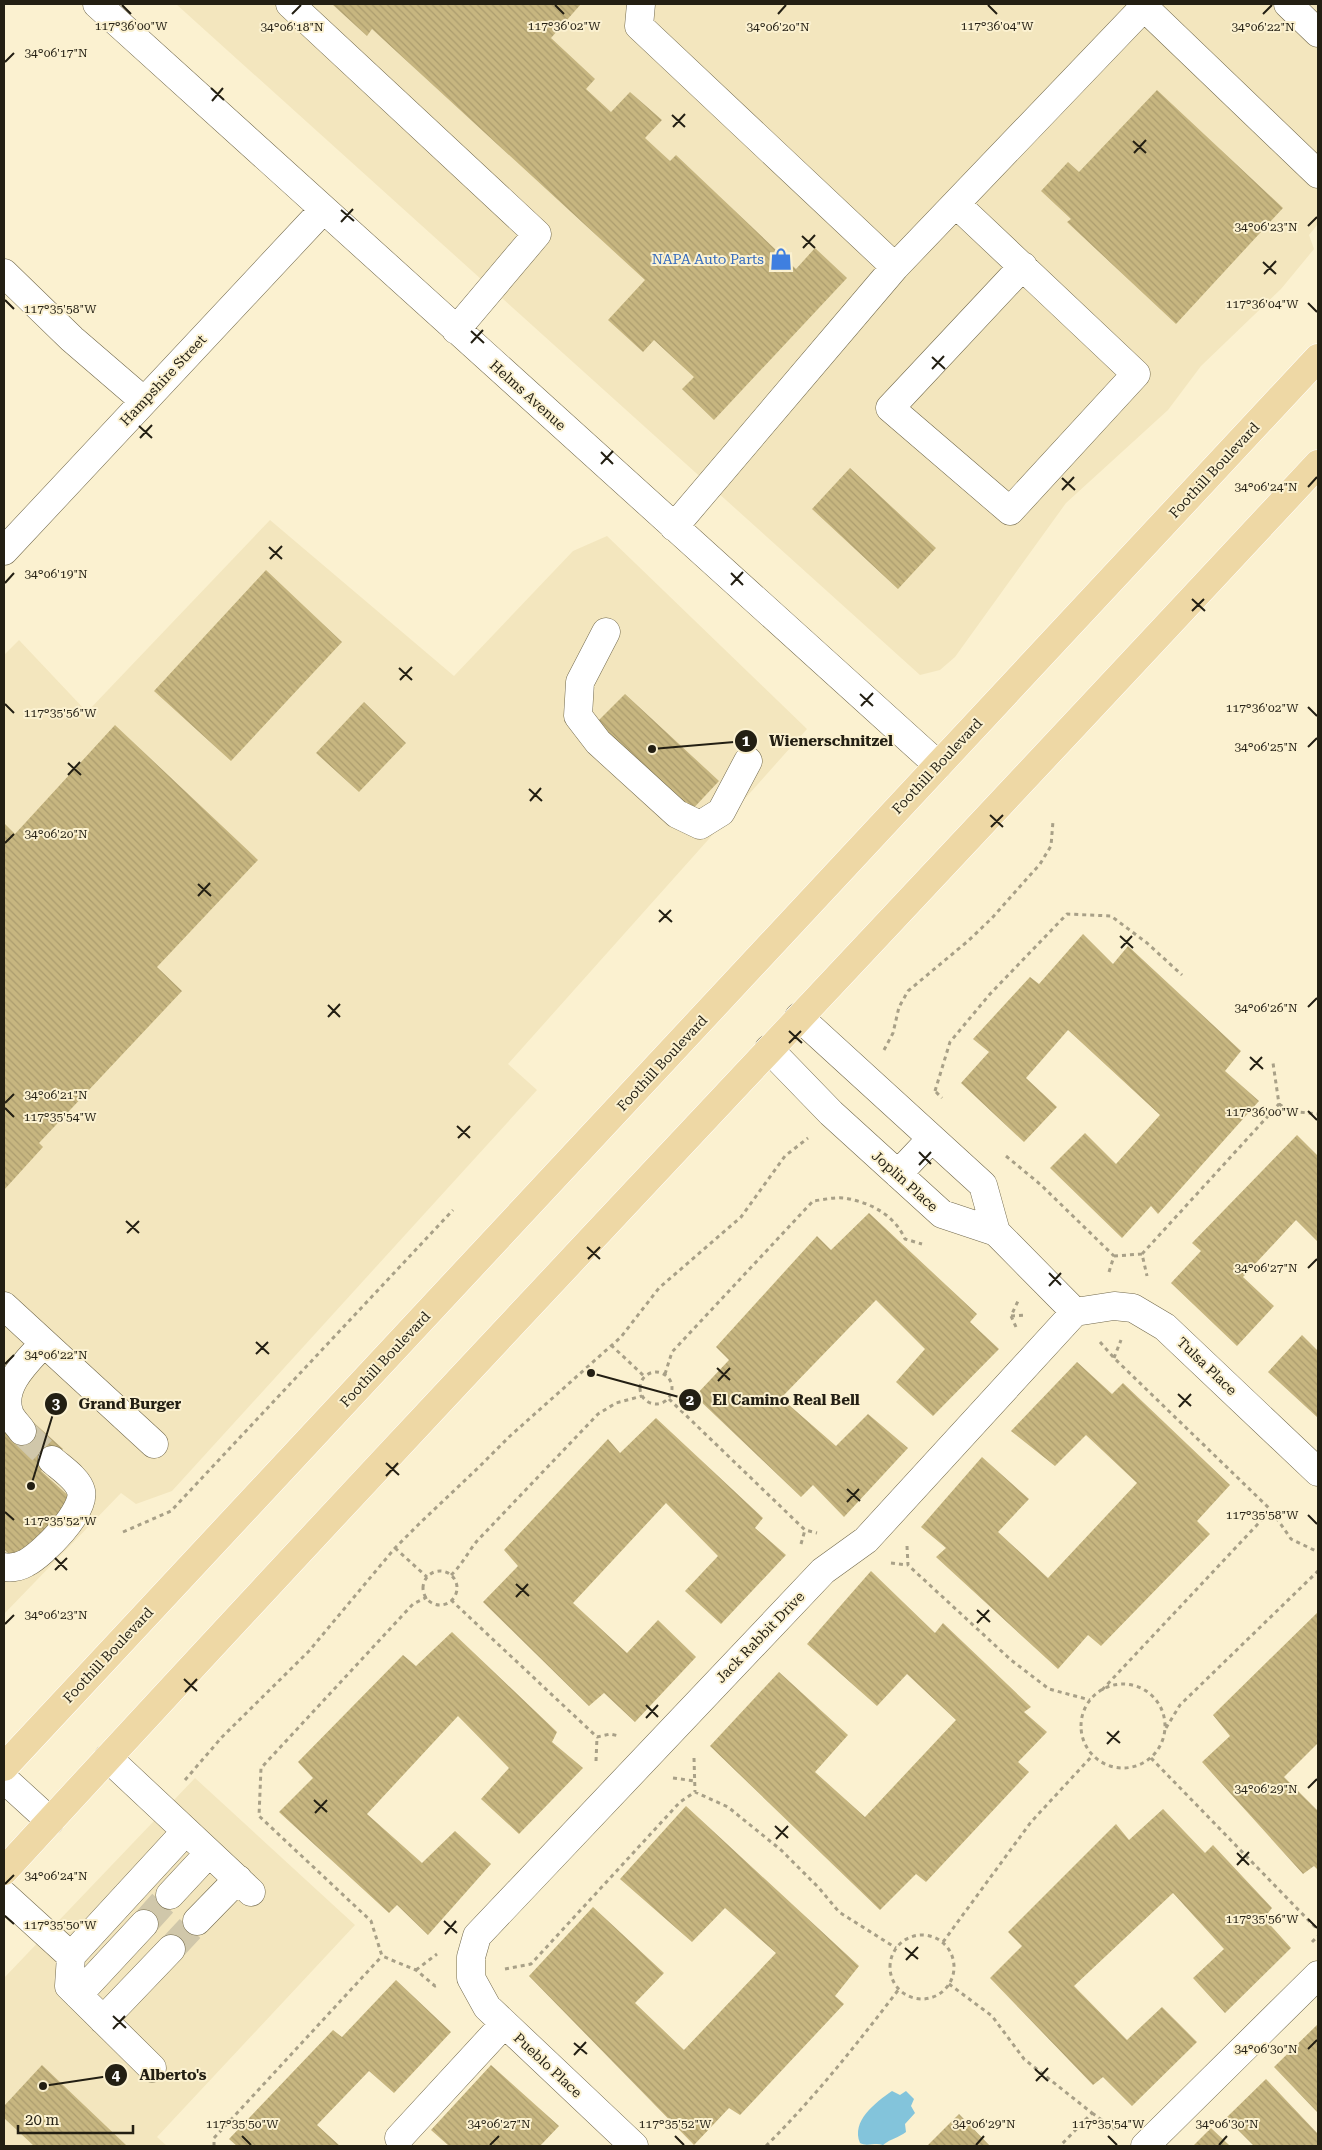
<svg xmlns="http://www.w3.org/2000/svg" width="1322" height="2150" viewBox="0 0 1322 2150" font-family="'Roboto Serif',serif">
  <defs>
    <pattern id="building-back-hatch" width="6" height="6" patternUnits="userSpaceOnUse" patternTransform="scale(1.25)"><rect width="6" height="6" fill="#c7b680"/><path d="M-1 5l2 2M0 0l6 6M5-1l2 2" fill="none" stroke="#ab9c6e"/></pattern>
  </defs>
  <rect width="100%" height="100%" fill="#fbf1d0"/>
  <path fill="#f3e6be" d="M 176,4 L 1318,4 L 1318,224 L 1309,235 L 1314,249 L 1281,289 L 1201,366 L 1168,410 L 1066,503 L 955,657 L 940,670 L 920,675 Z
    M 270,520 L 454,676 L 573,551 L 607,536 L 807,729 L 508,1064 L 537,1090 L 172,1491 L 136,1504 L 121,1493 L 4,1614 L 4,655 L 19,640 L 87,712 Z
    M 195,1778 L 355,1925 L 157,2137 L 167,2146 L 4,2146 L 4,1978 Z"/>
  <path fill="#83c4db" d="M 892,2091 L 900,2095 L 906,2091 L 914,2099 L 911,2106 L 915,2113 L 905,2124 L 906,2132 C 898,2138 892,2138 883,2145 C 875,2142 867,2147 860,2143 C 851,2121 875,2103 892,2091 Z"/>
  <path fill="url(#building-back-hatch)" d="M 332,4 L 581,4 L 551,38 L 595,79 L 586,89 L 611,112 L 630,92 L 662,120 L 645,138 L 670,161 L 676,155 L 796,269 L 815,248 L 847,278 L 714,420 L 682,389 L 694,377 L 654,340 L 643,352 L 608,320 L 645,280 L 372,29 L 367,36 Z
    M 1157,90 L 1283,208 L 1176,324 L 1067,222 L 1071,219 L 1041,191 L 1068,162 L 1079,172 Z
    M 850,468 L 936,548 L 898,589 L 812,509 Z
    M 266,570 L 342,642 L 231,761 L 154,691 Z
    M 625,694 L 719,781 L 689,813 L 595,724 Z
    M 364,702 L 406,743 L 359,792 L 316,753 Z
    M 115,725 L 258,860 L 157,967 L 182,991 L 39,1143 L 43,1147 L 4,1190 L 4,823 L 15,834 Z
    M 1083,934 L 1113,964 L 1128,946 L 1241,1051 L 1225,1071 L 1259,1101 L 1158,1214 L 1151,1206 L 1122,1238 L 1050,1168 L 1085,1133 L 1116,1164 L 1160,1115 L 1068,1030 L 1026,1078 L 1057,1107 L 1024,1142 L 961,1083 L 989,1052 L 973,1039 L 1030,977 L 1039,984 Z
    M 1297,1135 L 1318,1156 L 1318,1242 L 1296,1220 L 1243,1277 L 1274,1306 L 1237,1346 L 1171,1283 L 1201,1251 L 1192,1243 Z
    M 869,1213 L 977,1314 L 970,1322 L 999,1349 L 933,1416 L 896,1382 L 925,1349 L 876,1300 L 781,1398 L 836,1446 L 868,1414 L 908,1448 L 844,1517 L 813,1485 L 801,1497 L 695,1396 L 729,1360 L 716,1347 L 817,1236 L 831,1250 Z
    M 1302,1335 L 1318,1351 L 1318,1418 L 1268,1372 Z
    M 1077,1362 L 1112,1394 L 1123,1383 L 1230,1485 L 1197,1521 L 1210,1534 L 1101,1646 L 1088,1635 L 1058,1669 L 936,1557 L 946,1548 L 921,1527 L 982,1457 L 1029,1499 L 998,1532 L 1048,1578 L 1137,1483 L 1086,1435 L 1055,1466 L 1011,1431 Z
    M 656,1418 L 763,1518 L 755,1528 L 786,1555 L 721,1624 L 685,1591 L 718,1556 L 666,1503 L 573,1603 L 627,1653 L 658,1620 L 696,1657 L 635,1722 L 604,1693 L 589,1706 L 483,1602 L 518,1566 L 504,1550 L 608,1439 L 620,1453 Z
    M 32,1421 L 63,1449 L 41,1471 L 73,1500 L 17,1562 L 4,1549 L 4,1431 L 14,1440 Z
    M 871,1571 L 935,1633 L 943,1623 L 1031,1707 L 1024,1712 L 1047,1732 L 1018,1762 L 1029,1772 L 926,1882 L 916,1874 L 880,1910 L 710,1746 L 779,1672 L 848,1735 L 815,1772 L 865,1817 L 956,1720 L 907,1674 L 877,1706 L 807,1644 Z
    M 1318,1612 L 1318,1743 L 1284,1777 L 1318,1811 L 1318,1870 L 1314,1866 L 1303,1874 L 1202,1762 L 1230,1736 L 1213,1715 Z
    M 452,1632 L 557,1732 L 552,1742 L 583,1768 L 519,1834 L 481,1799 L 509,1768 L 458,1716 L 367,1814 L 422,1863 L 455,1831 L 491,1864 L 428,1935 L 397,1905 L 389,1913 L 279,1812 L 313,1778 L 298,1762 L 403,1655 L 416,1666 Z
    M 686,1806 L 859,1966 L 835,1996 L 844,2004 L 740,2115 L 729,2108 L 694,2145 L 529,1976 L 593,1907 L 664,1973 L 635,2003 L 684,2050 L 776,1953 L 725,1908 L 692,1942 L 620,1879 Z
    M 1163,1809 L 1205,1853 L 1213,1845 L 1272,1908 L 1264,1918 L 1291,1948 L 1225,2013 L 1193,1978 L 1224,1949 L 1173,1893 L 1074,1986 L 1127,2040 L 1162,2007 L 1197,2042 L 1132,2106 L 1103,2077 L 1093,2085 L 990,1978 L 1022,1946 L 1008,1932 L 1116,1824 L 1129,1840 Z
    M 396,1980 L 451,2032 L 394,2093 L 369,2071 L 317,2125 L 340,2146 L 237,2146 L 229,2139 L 333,2030 L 342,2037 Z
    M 1318,2024 L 1318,2113 L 1274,2067 Z
    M 42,2065 L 127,2146 L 34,2146 L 4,2118 L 4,2106 Z
    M 491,2065 L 559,2126 L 540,2146 L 449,2146 L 431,2130 Z
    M 1266,2079 L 1318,2134 L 1318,2146 L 1254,2146 L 1226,2118 Z
    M 959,2114 L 990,2146 L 927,2146 Z
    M 1211,2128 L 1230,2146 L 1193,2146 Z"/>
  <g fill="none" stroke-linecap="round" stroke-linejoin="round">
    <path stroke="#d0c7aa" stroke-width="28" stroke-dasharray="28 14" stroke-linecap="butt" d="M 22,1431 L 52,1460
      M 144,1924 L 170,1895
      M 171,1949 L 197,1921"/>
    <defs>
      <path id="minor" d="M 97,4 L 938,765
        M 290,4 L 537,234 L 456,330
        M 641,4 L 639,26 L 895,267
        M 1288,4 L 1318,33
        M 956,204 L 1136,374 L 1010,511 L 890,408 L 1023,266
        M 4,273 L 72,339 L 144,401
        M 674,527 L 895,267 L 1144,7 L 1318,174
        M 4,551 L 323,210
        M 606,632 L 580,682 L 578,716 L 598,742 L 677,814 L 700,825 L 721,812 L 748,761
        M 799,1017 L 983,1185 L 996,1232
        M 769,1049 L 831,1113 L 942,1214 L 996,1232 L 1075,1312
        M 898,1174 L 931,1139
        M 4,1306 L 154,1444
        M 1075,1312 L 1114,1306 L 1133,1308 L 1165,1327 L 1318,1472
        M 22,1431 C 18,1425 11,1419 9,1412 C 0,1385 28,1361 44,1343
        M 4,1567 C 11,1568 19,1567 26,1563 C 43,1554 86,1511 81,1491 C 78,1479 61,1468 52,1460
        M 108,1758 L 251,1892
        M 4,1779 L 50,1821
        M 4,1895 L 71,1956 L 69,1986 L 152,2068
        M 170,1895 L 209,1853
        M 197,1921 L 238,1879
        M 71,1956 L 186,1831
        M 78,1995 L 144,1924
        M 103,2020 L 171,1949
        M 399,2138 L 504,2024
        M 634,2146 L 487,2007 L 471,1978 L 471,1957 L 477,1936 L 823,1571 L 866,1540 L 1075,1312
        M 1145,2146 L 1318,1975"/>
      <path id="major" d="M 4,1767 L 1318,358
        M 4,1871 C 438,1398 881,934 1318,464"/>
    </defs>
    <use href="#minor" stroke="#71684b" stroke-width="29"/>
    <use href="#major" stroke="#fff" stroke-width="29"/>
    <path stroke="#a8a087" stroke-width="3" stroke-dasharray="4 4" stroke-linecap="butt" d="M 884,1050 L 893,1033 L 899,1007 L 908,991 L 968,941 L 992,918 L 1040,864 L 1051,846 L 1053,821
      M 935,1091 L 950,1042 L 990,994 L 1067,914 L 1111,916 L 1147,943 L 1182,975
      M 936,1092 L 942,1098
      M 1279,1104 L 1289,1111 L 1318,1114
      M 1006,1156 L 1041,1185 L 1114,1256 L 1109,1272
      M 1142,1254 L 1279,1104 L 1273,1063
      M 1114,1256 L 1142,1254 L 1147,1276
      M 1011,1316 L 1025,1315
      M 1016,1327 L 1011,1316 L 1018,1301
      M 1100,1342 L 1114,1358 L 1271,1510
      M 611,1345 L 645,1377
      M 1114,1358 L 1121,1340
      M640 1388a16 16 0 1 1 32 0a16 16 0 1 1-32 0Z
      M 665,1374 L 672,1352 L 813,1201 C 822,1200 834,1197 844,1198 C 869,1202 894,1214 905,1239 L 922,1244
      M 669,1399 L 805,1530 L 817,1533
      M 123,1532 L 171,1511 L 453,1210
      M 801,1544 L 805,1530
      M 907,1546 L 908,1565 L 1011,1660 L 1049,1689 L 1090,1700
      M 395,1548 L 427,1577
      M 891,1563 L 908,1565
      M423 1588a17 17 0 1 1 34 0a17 17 0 1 1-34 0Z
      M 451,1575 C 462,1565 468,1552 477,1541 L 598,1414 L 616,1403 L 642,1396
      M 427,1597 L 413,1604 L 261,1768 L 259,1816 L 371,1921 L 382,1956 L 416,1970 L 435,1986 L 438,1985
      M 451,1600 L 597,1737 L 610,1734 L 619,1736
      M1081 1726a42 42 0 1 1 84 0a42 42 0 1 1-84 0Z
      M 1102,1690 L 1271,1510 L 1291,1539 L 1318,1552
      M 1166,1728 L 1180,1705 L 1318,1571
      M 694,1758 L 695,1792
      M 1151,1758 L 1318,1930
      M 596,1761 L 597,1737
      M 673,1778 L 695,1781
      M 185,1780 L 222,1737 L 309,1651 L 395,1548 L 420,1523 L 480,1466 L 510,1436 L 621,1337 L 659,1288 L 741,1217 L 785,1156 L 808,1138
      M890 1967a32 32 0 1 1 64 0a32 32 0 1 1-64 0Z
      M 943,1942 L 1031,1822 L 1092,1756
      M 1312,1942 L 1318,1936
      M 505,1969 L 531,1964 L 680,1802 L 695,1792 L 728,1807 L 781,1850 L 819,1888 L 839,1912 L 896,1948
      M 416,1970 L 437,1954
      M 949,1984 L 992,2016 L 1024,2059 L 1092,2113 L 1060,2146
      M 1092,2113 L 1116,2130
      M 214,2146 L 214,2138 L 382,1956
      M 766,2146 C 815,2097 857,2044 899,1989"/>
    <use href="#minor" stroke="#fff" stroke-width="28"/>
    <use href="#major" stroke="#eed8a5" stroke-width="28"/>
  </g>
  <path fill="none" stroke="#231f13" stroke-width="2" d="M 122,5 L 131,14M 555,5 L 564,14M 988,5 L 997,14M 292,14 L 301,5M 778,14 L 786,5M 1263,14 L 1272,5M 5,62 L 14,53M 211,88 L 224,100M 212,101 L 223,88M 672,115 L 685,127M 673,127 L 685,114M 1133,141 L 1146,153M 1134,153 L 1146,140M 341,210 L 354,221M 341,222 L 353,209M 1308,226 L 1317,217M 802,236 L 815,248M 803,248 L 815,235M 1263,262 L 1276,274M 1264,274 L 1276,261M 5,300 L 14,309M 1308,303 L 1317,312M 471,331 L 484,343M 471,343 L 483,330M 932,357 L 945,369M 932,369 L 944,356M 139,426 L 152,438M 140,438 L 152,425M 601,452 L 613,464M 601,464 L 613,451M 1062,478 L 1075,490M 1308,487 L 1317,477M 1062,490 L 1074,477M 269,547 L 282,559M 270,559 L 282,546M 731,573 L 743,585M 5,583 L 14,573M 731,585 L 743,572M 1192,599 L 1205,611M 1192,611 L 1204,599M 399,668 L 412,680M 400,680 L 412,667M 860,694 L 873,706M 5,704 L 14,713M 861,706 L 873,693M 1308,707 L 1317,716M 1308,747 L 1317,738M 68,763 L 81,775M 68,775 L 80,762M 529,789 L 542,801M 530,801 L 541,788M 990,815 L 1003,827M 991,827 L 1003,815M 5,843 L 14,834M 198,884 L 211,896M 198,896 L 210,883M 659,910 L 672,922M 659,922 L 671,910M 1120,936 L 1133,948M 1121,948 L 1132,936M 328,1005 L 340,1017M 1308,1007 L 1317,998M 328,1017 L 340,1004M 789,1031 L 802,1043M 789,1043 L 801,1031M 1250,1057 L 1263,1069M 1250,1070 L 1262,1057M 5,1103 L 14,1094M 5,1108 L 14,1117M 1308,1111 L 1317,1120M 457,1126 L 470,1138M 458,1138 L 470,1126M 919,1152 L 931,1164M 919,1165 L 931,1152M 126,1221 L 139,1233M 127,1233 L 139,1221M 587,1247 L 600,1259M 588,1259 L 600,1247M 1308,1268 L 1317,1259M 1049,1273 L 1061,1285M 1049,1286 L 1061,1273M 256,1342 L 269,1354M 256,1354 L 268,1342M 5,1364 L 14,1355M 717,1368 L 730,1380M 718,1381 L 730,1368M 1178,1394 L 1191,1406M 1179,1407 L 1191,1394M 386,1463 L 399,1475M 386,1476 L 398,1463M 847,1489 L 860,1501M 847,1502 L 859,1489M 5,1512 L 14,1520M 1308,1515 L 1317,1524M 55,1558 L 67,1570M 55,1570 L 67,1558M 516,1584 L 529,1596M 516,1597 L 528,1584M 977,1610 L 990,1622M 977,1623 L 989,1610M 5,1624 L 14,1615M 184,1679 L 197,1691M 185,1692 L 197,1679M 646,1705 L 658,1717M 646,1718 L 658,1705M 1107,1732 L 1120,1743M 1107,1744 L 1119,1731M 1308,1788 L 1317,1779M 314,1800 L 327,1812M 315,1813 L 327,1800M 775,1826 L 788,1838M 776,1839 L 788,1826M 1237,1853 L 1249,1865M 1237,1865 L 1249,1852M 5,1884 L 14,1875M 5,1916 L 14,1924M 1308,1919 L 1317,1928M 444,1921 L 457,1933M 445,1934 L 456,1921M 905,1948 L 918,1959M 906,1960 L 918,1947M 113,2016 L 126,2028M 113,2029 L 125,2016M 574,2043 L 587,2054M 1308,2049 L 1317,2040M 574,2055 L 586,2042M 1035,2069 L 1048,2081M 1036,2081 L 1048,2068M 242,2136 L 251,2145M 675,2136 L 684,2145M 1108,2136 L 1117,2145M 490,2145 L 499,2136M 976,2145 L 984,2136M 1219,2145 L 1227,2136"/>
  <defs>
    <symbol id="shop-bare" viewBox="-9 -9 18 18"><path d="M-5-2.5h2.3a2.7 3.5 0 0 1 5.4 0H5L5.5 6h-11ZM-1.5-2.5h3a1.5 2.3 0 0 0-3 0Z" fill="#3f7fe0" stroke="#fbf1d0" stroke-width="2.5" paint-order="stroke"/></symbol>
  </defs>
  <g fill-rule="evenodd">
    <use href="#shop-bare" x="765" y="243" width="32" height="32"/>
  </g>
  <g text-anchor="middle" stroke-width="4" stroke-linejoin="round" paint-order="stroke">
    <g font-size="14" fill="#366cbe" stroke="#fbf1d0" text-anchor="end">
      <text x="764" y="264">NAPA Auto Parts</text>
    </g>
    <g font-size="14" fill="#231f13" stroke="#fbf1d0">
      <text transform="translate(163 380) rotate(-47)" y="5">Hampshire Street</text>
      <text transform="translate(528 395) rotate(42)" y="5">Helms Avenue</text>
      <text transform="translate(1214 470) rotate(-47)" y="5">Foothill Boulevard</text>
      <text transform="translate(937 766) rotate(-47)" y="5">Foothill Boulevard</text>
      <text transform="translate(662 1063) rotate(-47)" y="5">Foothill Boulevard</text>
      <text transform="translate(905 1181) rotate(42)" y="5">Joplin Place</text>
      <text transform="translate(385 1359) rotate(-47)" y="5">Foothill Boulevard</text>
      <text transform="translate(1207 1366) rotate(44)" y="5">Tulsa Place</text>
      <text transform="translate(760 1637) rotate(-46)" y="5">Jack Rabbit Drive</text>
      <text transform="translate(108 1655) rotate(-47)" y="5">Foothill Boulevard</text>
      <text transform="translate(548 2065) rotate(43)" y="5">Pueblo Place</text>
    </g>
  </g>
  <g font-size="12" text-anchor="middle" fill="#231f13" stroke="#fbf1d0" stroke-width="4" stroke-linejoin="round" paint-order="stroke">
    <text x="131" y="30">117°36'00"W</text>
    <text x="564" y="30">117°36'02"W</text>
    <text x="997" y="30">117°36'04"W</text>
    <text x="778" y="31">34°06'20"N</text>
    <text x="292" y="31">34°06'18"N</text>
    <text x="1263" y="31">34°06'22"N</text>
    <text x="56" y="57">34°06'17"N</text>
    <text x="1266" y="231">34°06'23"N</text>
    <text x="1262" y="308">117°36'04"W</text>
    <text x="60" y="313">117°35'58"W</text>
    <text x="1266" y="491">34°06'24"N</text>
    <text x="56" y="578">34°06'19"N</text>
    <text x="1262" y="712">117°36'02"W</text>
    <text x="60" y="717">117°35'56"W</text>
    <text x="1266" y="751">34°06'25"N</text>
    <text x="56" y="838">34°06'20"N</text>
    <text x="1266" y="1012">34°06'26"N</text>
    <text x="56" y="1099">34°06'21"N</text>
    <text x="1262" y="1116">117°36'00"W</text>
    <text x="60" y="1121">117°35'54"W</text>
    <text x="1266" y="1272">34°06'27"N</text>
    <text x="56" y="1359">34°06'22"N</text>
    <text x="1262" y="1519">117°35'58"W</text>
    <text x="60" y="1525">117°35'52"W</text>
    <text x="56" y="1619">34°06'23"N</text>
    <text x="1266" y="1793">34°06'29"N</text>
    <text x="56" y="1880">34°06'24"N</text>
    <text x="1262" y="1923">117°35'56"W</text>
    <text x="60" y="1929">117°35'50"W</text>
    <text x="1266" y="2053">34°06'30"N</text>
    <text x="499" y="2128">34°06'27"N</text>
    <text x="984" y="2128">34°06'29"N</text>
    <text x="1227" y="2128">34°06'30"N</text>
    <text x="242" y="2128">117°35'50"W</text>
    <text x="675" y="2128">117°35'52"W</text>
    <text x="1108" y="2128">117°35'54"W</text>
  </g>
  <path fill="none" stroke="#231f13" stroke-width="2" d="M652 749L746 741M591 1373L690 1400M31 1486L56 1404M43 2086L116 2075"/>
  <g fill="#231f13" stroke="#fbf1d0" stroke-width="2">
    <circle cx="652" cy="749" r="5"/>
    <circle cx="591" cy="1373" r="5"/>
    <circle cx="31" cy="1486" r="5"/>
    <circle cx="43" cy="2086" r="5"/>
    <circle cx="746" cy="741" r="12"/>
    <circle cx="690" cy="1400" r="12"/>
    <circle cx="56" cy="1404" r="12"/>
    <circle cx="116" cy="2075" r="12"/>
  </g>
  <g font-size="15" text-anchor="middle" font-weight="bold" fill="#fff">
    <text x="746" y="746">1</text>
    <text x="690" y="1405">2</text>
    <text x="56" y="1409">3</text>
    <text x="116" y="2080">4</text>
  </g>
  <g font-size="15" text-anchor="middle" font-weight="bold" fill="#231f13" stroke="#fbf1d0" stroke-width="4" stroke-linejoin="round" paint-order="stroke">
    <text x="831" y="746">Wienerschnitzel</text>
    <text x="786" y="1405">El Camino Real Bell</text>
    <text x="130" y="1409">Grand Burger</text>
    <text x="173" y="2080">Alberto's</text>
  </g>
  <rect width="1322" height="2150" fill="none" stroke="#231f13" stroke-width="10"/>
  <path d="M18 2125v8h115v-8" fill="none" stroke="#231f13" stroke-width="2.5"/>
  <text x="25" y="2125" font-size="15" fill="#231f13" stroke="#fbf1d0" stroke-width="4" paint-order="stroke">20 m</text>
</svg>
